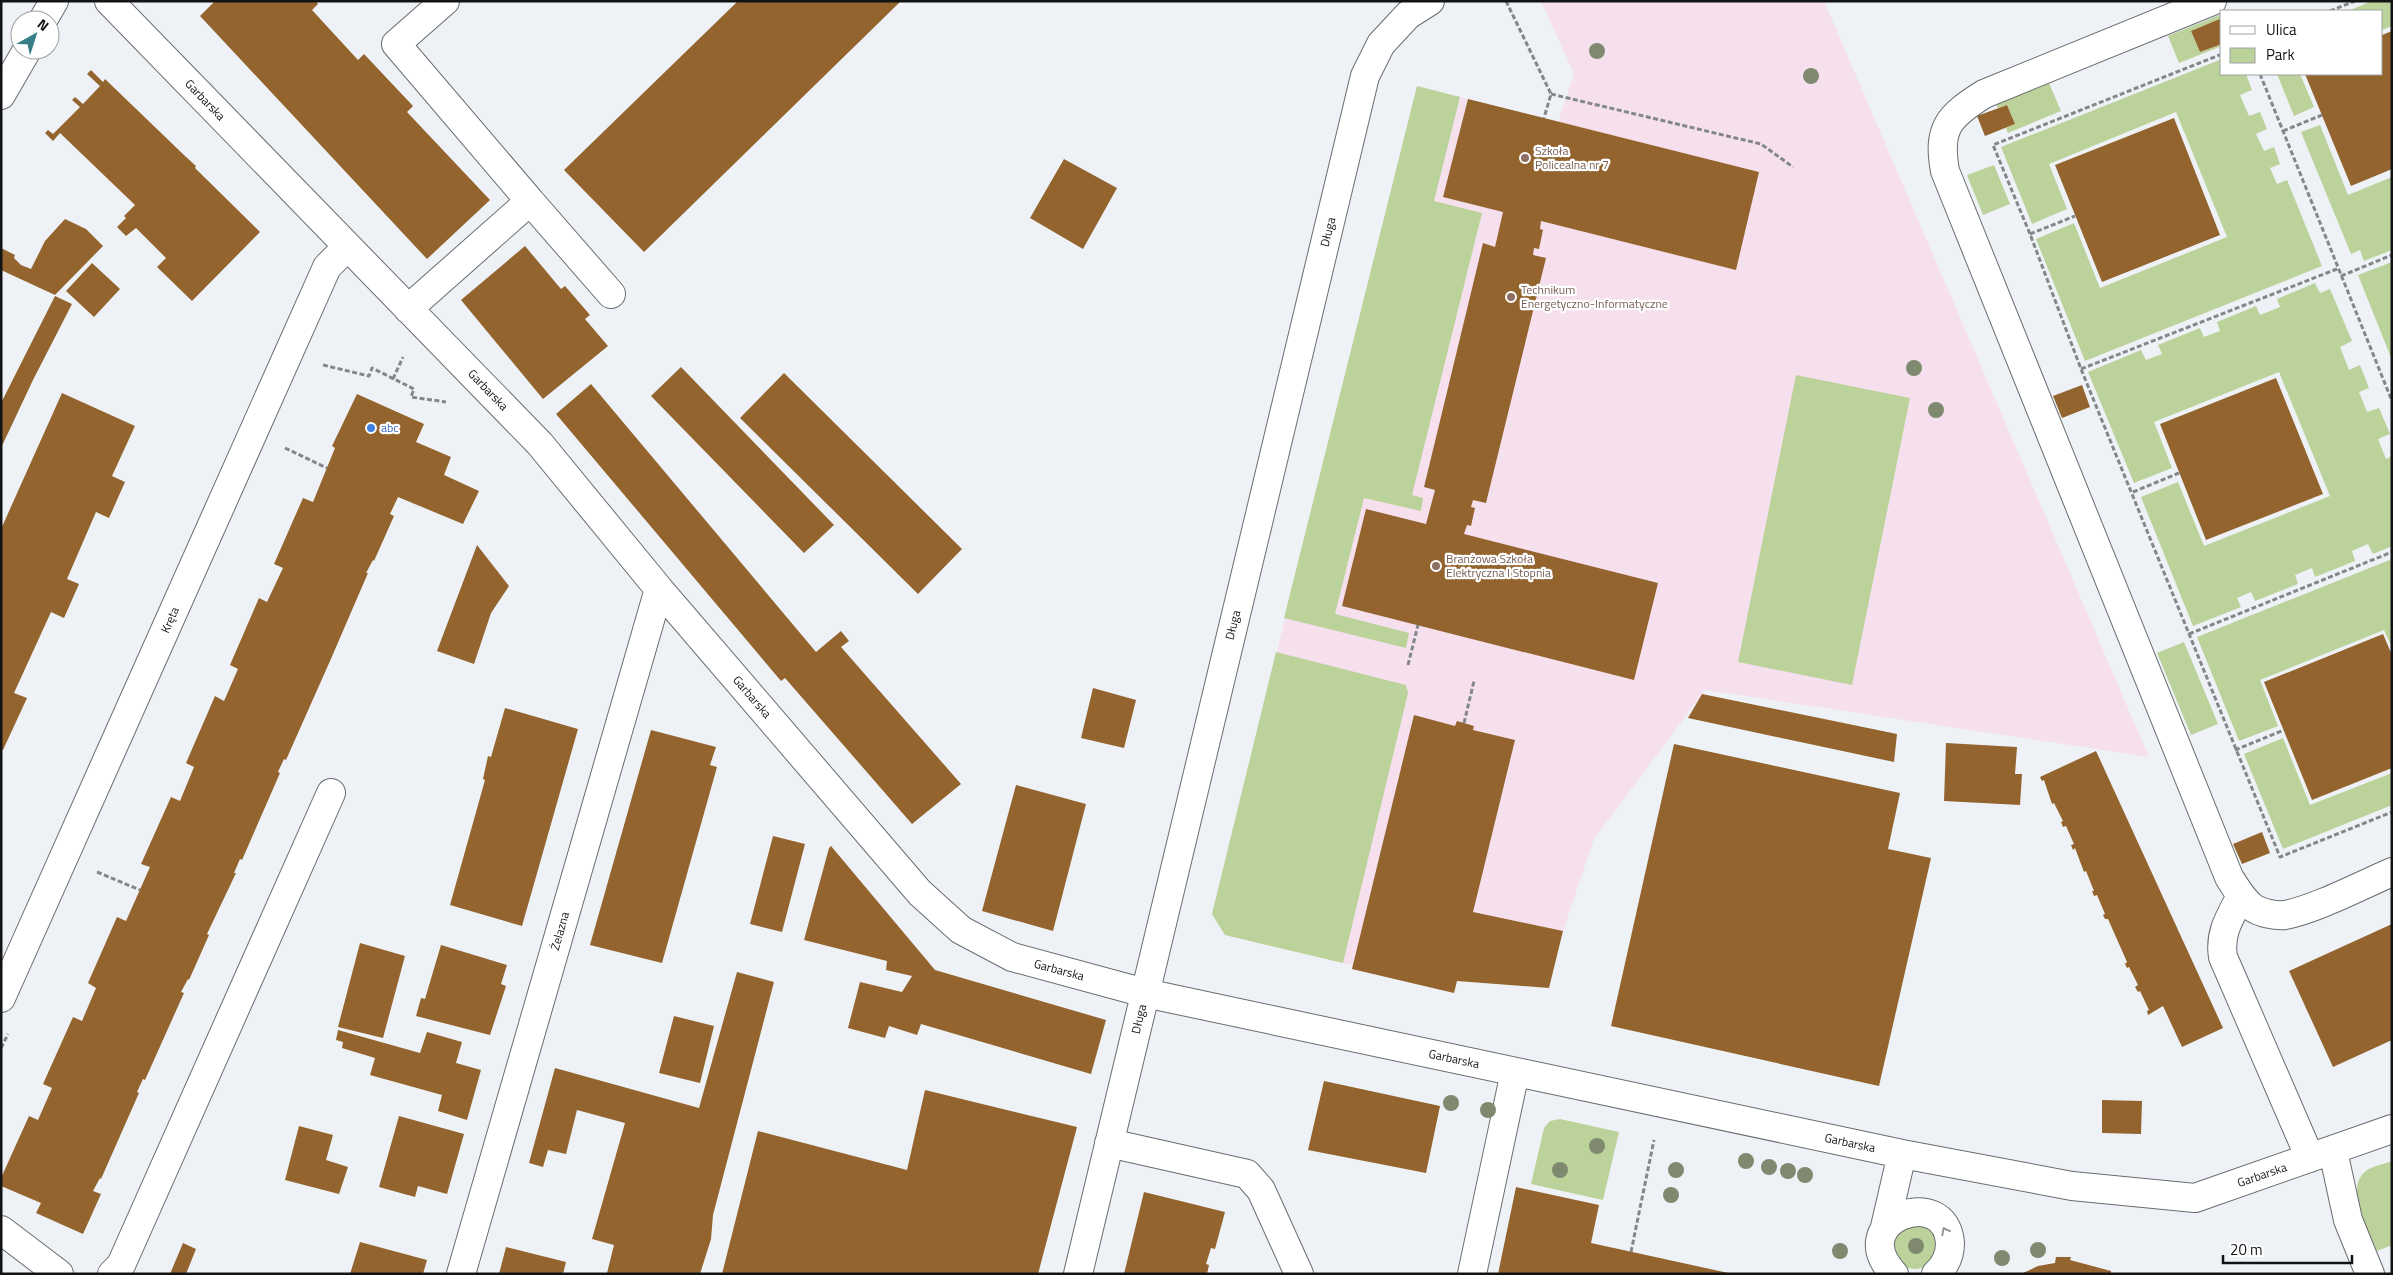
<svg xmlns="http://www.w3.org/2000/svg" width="2393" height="1275" viewBox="0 0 2393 1275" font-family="'Titillium Web',sans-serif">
  <rect width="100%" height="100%" fill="#eef2f6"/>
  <path fill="#f6e0ee" d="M 1541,1 L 1824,1 L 2149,757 L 1705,690 L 1594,839 L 1563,931 L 1457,981 L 1454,993 L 1352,969 L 1352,965 L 1225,935 L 1212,914 L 1417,86 L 1558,122 L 1574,74 Z"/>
  <path fill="#bcd29b" d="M 2372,1 L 2392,1 L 2392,26 L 2382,30 L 2382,11 L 2348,11 Z
    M 2222,14 L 2222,18 L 2191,31 L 2200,52 L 2222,44 L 2222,46 L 2179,63 L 2168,36 Z
    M 2222,59 L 2222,74 L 2246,74 L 2252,90 L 2240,95 L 2249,116 L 2260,112 L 2267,129 L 2256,134 L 2264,151 L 2274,147 L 2280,164 L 2270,168 L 2277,184 L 2287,180 L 2322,266 L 2085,361 L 2036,239 L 2074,223 L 2100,288 L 2227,237 L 2176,112 L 2049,164 L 2067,209 L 2032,224 L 2001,147 Z
    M 2277,74 L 2300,74 L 2314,107 L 2294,116 Z
    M 2049,83 L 2061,111 L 2008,133 L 2006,128 L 2015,124 L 2007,105 L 1998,108 L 1996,104 Z
    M 1417,86 L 1460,97 L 1434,201 L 1482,213 L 1412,495 L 1423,498 L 1421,511 L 1364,498 L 1335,614 L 1409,633 L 1406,648 L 1284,618 Z
    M 2320,125 L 2348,195 L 2392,177 L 2392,250 L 2364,261 L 2360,250 L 2351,254 L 2301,132 Z
    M 1994,165 L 2010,204 L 1983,215 L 1967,175 Z
    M 2392,262 L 2392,360 L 2358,275 Z
    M 2315,283 L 2320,293 L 2330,289 L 2352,341 L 2340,347 L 2349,370 L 2360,365 L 2369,388 L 2359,392 L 2367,412 L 2379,408 L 2390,434 L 2378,439 L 2386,459 L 2392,456 L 2392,546 L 2373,554 L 2368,544 L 2352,551 L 2355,561 L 2315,577 L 2312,568 L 2295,575 L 2298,584 L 2255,601 L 2251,592 L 2237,598 L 2241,607 L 2193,626 L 2141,497 L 2178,482 L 2204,546 L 2330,496 L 2279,372 L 2154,422 L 2172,468 L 2134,483 L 2088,372 L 2141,350 L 2146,360 L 2162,354 L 2158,345 L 2200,328 L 2204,337 L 2220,331 L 2217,322 L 2256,306 L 2260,315 L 2280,307 L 2277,299 Z
    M 1796,375 L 1910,398 L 1852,685 L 1738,662 Z
    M 2392,559 L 2392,648 L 2384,630 L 2260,680 L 2278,726 L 2239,741 L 2197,637 Z
    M 2184,642 L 2218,724 L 2191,735 L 2157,653 Z
    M 1276,652 L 1406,685 L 1408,693 L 1343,963 L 1225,935 L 1212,914 Z
    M 2283,738 L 2310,805 L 2392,773 L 2392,805 L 2283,849 L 2244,754 Z
    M 1560,1119 L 1619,1132 L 1603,1200 L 1531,1184 L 1544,1128 L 1550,1121 Z
    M 2392,1161 L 2392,1245 L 2377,1251 C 2369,1230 2343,1189 2366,1171 C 2372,1166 2384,1164 2392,1161 Z
    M1893 1247a22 22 0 1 1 44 0a22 22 0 1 1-44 0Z"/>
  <path fill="#93642e" d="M 215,1 L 316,1 L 318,4 L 312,10 L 358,60 L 364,54 L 413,106 L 407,112 L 490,200 L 427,259 L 200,16 Z
    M 738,1 L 901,1 L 644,252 L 564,170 Z
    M 2222,18 L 2222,44 L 2200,52 L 2191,31 Z
    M 2392,31 L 2392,169 L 2351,186 L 2305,74 L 2382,74 L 2382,35 Z
    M 91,70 L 103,82 L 105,79 L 185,156 L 196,166 L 195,168 L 260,232 L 192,301 L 157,267 L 166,258 L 136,228 L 126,236 L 117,227 L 126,218 L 124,216 L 135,205 L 60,133 L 53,141 L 45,133 L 48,130 L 53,134 L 80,107 L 72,100 L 75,97 L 83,104 L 100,86 L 87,74 Z
    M 1468,99 L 1759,172 L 1736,270 L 1541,221 L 1540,229 L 1543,230 L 1539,249 L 1534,248 L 1533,255 L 1546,258 L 1486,503 L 1473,500 L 1471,507 L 1475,508 L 1471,526 L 1467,525 L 1464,534 L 1658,583 L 1634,680 L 1342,606 L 1366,509 L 1426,524 L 1435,490 L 1424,487 L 1483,243 L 1495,247 L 1503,212 L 1443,197 Z
    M 2007,105 L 2015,124 L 1985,136 L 1977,116 Z
    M 2174,118 L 2220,235 L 2102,282 L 2055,165 Z
    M 1064,159 L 1117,188 L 1083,249 L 1030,218 Z
    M 65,219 L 86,229 L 103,246 L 55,295 L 1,270 L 1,248 L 15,255 L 14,258 L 21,265 L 31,269 L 45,241 Z
    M 525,246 L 561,289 L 565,286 L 590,315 L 585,319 L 608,346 L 543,399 L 461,300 Z
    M 92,263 L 120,289 L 94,317 L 66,291 Z
    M 55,296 L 72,304 L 33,380 L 1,448 L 1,403 Z
    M 681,367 L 834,525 L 804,553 L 651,396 Z
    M 784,373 L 962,549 L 918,594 L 740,418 Z
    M 2276,378 L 2323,494 L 2206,540 L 2160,424 Z
    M 591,384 L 816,652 L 841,631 L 849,641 L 841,647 L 961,784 L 912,824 L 785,678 L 781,681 L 556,414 Z
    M 2082,385 L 2090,407 L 2062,418 L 2053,396 Z
    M 62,393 L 135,426 L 112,476 L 125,482 L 109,518 L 96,512 L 67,579 L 79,584 L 64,618 L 51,612 L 14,693 L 27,698 L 3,750 L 1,749 L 1,529 Z
    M 357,394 L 424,424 L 416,442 L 451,457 L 444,475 L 479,491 L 463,524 L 398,497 L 390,514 L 394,516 L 374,561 L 373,560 L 366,573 L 368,573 L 330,661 L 286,760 L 284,759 L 278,772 L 280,773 L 242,860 L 240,859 L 234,873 L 236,873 L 207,934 L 209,935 L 189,980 L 188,979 L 181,992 L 184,993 L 145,1080 L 143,1079 L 137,1092 L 139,1093 L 101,1179 L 100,1178 L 93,1191 L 101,1194 L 83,1234 L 36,1213 L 41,1203 L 1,1186 L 1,1178 L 29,1116 L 38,1120 L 52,1088 L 43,1084 L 73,1017 L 82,1021 L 96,988 L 88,983 L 117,917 L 126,921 L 150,867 L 141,864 L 171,797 L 180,801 L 194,767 L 186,763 L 215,696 L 224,701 L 238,669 L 230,665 L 259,598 L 267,602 L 283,568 L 274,564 L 303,498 L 313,502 L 335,448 L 332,446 Z
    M 477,545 L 509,586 L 491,613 L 474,664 L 437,651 Z
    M 2383,634 L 2392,655 L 2392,768 L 2312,800 L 2264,682 Z
    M 1093,688 L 1136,700 L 1124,748 L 1081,738 Z
    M 1702,694 L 1897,734 L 1894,762 L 1688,718 Z
    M 505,708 L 578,729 L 522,926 L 450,905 L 485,780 L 483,779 L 488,756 L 491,757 Z
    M 1414,715 L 1455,726 L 1457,721 L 1474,726 L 1473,730 L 1515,740 L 1473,912 L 1563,931 L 1549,988 L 1457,981 L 1454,993 L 1352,969 Z
    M 651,730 L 716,747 L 710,765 L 717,767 L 662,963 L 590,945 Z
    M 1946,743 L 2017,747 L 2015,774 L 2022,774 L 2020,805 L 1944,801 Z
    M 1674,744 L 1900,793 L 1888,849 L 1931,858 L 1879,1086 L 1611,1026 Z
    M 2096,751 L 2223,1028 L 2182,1047 L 2163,1006 L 2148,1015 L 2147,1011 L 2149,1010 L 2140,991 L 2138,992 L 2135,987 L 2138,985 L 2129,967 L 2127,968 L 2125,964 L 2127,962 L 2108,919 L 2105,919 L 2103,915 L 2105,914 L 2097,895 L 2094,896 L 2092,891 L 2094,891 L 2086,871 L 2084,872 L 2075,848 L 2073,850 L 2071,845 L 2074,844 L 2066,826 L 2063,827 L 2061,822 L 2063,821 L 2054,803 L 2052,804 L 2044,780 L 2042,781 L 2040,777 Z
    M 1016,785 L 1086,804 L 1053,931 L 982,911 Z
    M 2262,832 L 2270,853 L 2242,864 L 2233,844 Z
    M 773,836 L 805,844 L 782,932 L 750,924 Z
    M 831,846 L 935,970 L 1106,1020 L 1091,1074 L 921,1024 L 917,1035 L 889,1026 L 885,1038 L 848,1028 L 860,982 L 902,992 L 912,976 L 886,970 L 887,961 L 804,940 L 829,848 Z
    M 2392,924 L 2392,1040 L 2333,1067 L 2289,971 Z
    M 360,943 L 405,956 L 383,1038 L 338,1027 Z
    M 441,945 L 507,965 L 501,984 L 506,986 L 490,1035 L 416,1016 L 421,998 L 425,999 Z
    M 737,972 L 774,982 L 713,1215 L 711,1239 L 700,1274 L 607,1273 L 614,1245 L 592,1239 L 625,1123 L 577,1110 L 566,1154 L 548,1150 L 543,1167 L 529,1163 L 555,1068 L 699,1108 Z
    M 674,1016 L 714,1026 L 700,1083 L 659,1073 Z
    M 338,1030 L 420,1053 L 427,1032 L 462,1042 L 456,1063 L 481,1070 L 467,1120 L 438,1111 L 442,1095 L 370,1075 L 375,1058 L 342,1048 L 343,1042 L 336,1040 Z
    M 1324,1081 L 1440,1106 L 1426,1173 L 1308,1150 Z
    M 925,1090 L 1077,1127 L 1038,1274 L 722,1274 L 758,1131 L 907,1170 Z
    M 2102,1100 L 2142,1101 L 2141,1134 L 2102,1133 Z
    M 399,1116 L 464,1134 L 447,1194 L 418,1186 L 415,1197 L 379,1187 Z
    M 299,1126 L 333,1135 L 326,1160 L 348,1167 L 339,1194 L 285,1180 Z
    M 1516,1187 L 1599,1205 L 1591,1243 L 1733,1274 L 1498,1274 Z
    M 1144,1192 L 1225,1212 L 1215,1249 L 1211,1248 L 1206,1264 L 1209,1265 L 1207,1274 L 1124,1274 Z
    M 360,1242 L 427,1260 L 423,1274 L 350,1274 Z
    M 183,1243 L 196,1249 L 186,1274 L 170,1274 Z
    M 506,1247 L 566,1262 L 563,1274 L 499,1274 Z
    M 2056,1257 L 2071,1257 L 2070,1260 L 2111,1271 L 2111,1274 L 2021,1274 L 2038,1266 L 2055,1263 Z"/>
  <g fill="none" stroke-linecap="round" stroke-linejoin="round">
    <defs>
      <path id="minor" d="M 109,1 L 540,444 L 659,589 L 920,893 L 961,930 L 1012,957 L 1145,993 L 1902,1154 L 2072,1186 L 2195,1198 L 2392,1129
        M 445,1 L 396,44 L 530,201
        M 2212,1 L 1984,94 C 1949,116 1937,128 1945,171 L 2229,877 C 2236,888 2242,899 2252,907 C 2260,913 2276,916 2285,915 C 2316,909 2362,885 2392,872
        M 43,20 L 54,1
        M 1,95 L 27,50
        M 408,309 L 530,201 L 611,294
        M 2241,896 C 2230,917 2219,933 2223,957 L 2310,1158
        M 1,998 L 327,267 L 347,247
        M 1109,1143 L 1247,1174 L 1261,1190 L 1299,1274
        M 2333,1151 L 2348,1220 L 2370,1274
        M 1885,1227 L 1902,1154
        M 1,1230 L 59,1274
        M 112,1274 L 121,1265 L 331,793
        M 461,1274 L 659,589
        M 1078,1274 L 1365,76 L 1381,44 L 1408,15 L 1430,1
        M 1472,1274 L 1515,1072
        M 1894,1274 C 1843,1220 1946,1183 1950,1243 C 1950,1256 1945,1266 1936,1274"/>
    </defs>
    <use href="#minor" stroke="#696c6f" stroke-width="30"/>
    <path stroke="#84878a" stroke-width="3" stroke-dasharray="5 2.5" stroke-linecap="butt" d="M 1506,1 L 1551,94 L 1544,118
      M 2330,11 L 2355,1
      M 2222,54 L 1993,145 L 2030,234 L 2081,369 L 2280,857 L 2392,812
      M 2260,74 L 2392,401
      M 1551,94 L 1761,144 L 1793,167
      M 2283,131 L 2322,115
      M 2030,234 L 2075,216
      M 2341,276 L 2392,255
      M 323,365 L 369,376 L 372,368 L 414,389 L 411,397 L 446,402
      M 2081,369 L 2337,269
      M 393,379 L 403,357
      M 285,448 L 327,468
      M 2133,492 L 2179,473
      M 2189,634 L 2392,552
      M 1408,665 L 1418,625
      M 1464,723 L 1474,681
      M 2235,750 L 2284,730
      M 97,872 L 140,890
      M 1,1048 L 8,1034
      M 1631,1252 L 1654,1140"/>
    <use href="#minor" stroke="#fff" stroke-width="28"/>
  </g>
  <g fill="#7f8970">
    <circle cx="1597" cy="51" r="8"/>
    <circle cx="1811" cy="76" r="8"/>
    <circle cx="1914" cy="368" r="8"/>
    <circle cx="1936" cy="410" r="8"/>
    <circle cx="1451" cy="1103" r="8"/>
    <circle cx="1488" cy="1110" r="8"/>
    <circle cx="1597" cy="1146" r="8"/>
    <circle cx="1746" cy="1161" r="8"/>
    <circle cx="1769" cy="1167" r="8"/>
    <circle cx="1560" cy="1170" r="8"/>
    <circle cx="1676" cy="1170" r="8"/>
    <circle cx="1788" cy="1171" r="8"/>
    <circle cx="1805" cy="1175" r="8"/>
    <circle cx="1671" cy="1195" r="8"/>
    <circle cx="1916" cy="1246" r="8"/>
    <circle cx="2038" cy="1250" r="8"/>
    <circle cx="1840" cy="1251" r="8"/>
    <circle cx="2002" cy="1258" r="8"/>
  </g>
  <defs><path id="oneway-chevron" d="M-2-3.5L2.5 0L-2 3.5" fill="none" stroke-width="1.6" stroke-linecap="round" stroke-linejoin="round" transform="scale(1.25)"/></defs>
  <use stroke="#949595" href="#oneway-chevron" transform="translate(1945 1231) rotate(-118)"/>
  <g fill="#8d6e63" stroke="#fff" stroke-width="2">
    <circle cx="1525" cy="158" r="5"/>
    <circle cx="1511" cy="297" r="5"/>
    <circle cx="1436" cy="566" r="5"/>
  </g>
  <circle fill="#3f7fe0" stroke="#fff" stroke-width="2" cx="371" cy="428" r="5"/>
  <g text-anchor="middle" stroke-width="4.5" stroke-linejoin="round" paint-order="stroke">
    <g font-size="12" fill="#121314" stroke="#fff">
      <text transform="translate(205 100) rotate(46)" y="4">Garbarska</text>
      <text transform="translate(1328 232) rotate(-76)" y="4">Długa</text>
      <text transform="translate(488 390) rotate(46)" y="4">Garbarska</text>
      <text transform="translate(170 620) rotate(-66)" y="4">Kręta</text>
      <text transform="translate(1233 625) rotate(-76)" y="4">Długa</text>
      <text transform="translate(752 697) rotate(49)" y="4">Garbarska</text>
      <text transform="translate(560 931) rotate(-74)" y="4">Żelazna</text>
      <text transform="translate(1059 970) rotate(15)" y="4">Garbarska</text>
      <text transform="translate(1139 1019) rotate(-77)" y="4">Długa</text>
      <text transform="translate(1454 1059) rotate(12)" y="4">Garbarska</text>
      <text transform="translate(1850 1143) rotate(12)" y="4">Garbarska</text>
      <text transform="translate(2262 1175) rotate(-19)" y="4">Garbarska</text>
    </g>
    <g font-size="12" fill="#785e54" stroke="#fff" text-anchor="start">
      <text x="1535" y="155">Szkoła<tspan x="1535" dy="14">Policealna nr 7</tspan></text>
      <text x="1521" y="294">Technikum<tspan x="1521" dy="14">Energetyczno-Informatyczne</tspan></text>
      <text x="1446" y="563">Branżowa Szkoła<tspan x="1446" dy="14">Elektryczna I Stopnia</tspan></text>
    </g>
    <g font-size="12" fill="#366cbe" stroke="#fff" text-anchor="start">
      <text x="381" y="432">abc</text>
    </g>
  </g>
  <rect width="2393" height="1275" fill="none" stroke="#121314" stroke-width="5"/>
  <rect x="2220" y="10" width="162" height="65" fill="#ffffff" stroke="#a0a1a1"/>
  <rect x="2230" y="26" width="25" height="8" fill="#ffffff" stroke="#a0a1a1"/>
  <text x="2266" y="35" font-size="15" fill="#121314">Ulica</text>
  <rect x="2230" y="48" width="25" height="15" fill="#bcd29b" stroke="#a0a1a1"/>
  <text x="2266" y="60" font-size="15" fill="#121314">Park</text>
  <g transform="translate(35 35) rotate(39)"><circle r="24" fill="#ffffff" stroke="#a0a1a1"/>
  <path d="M0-4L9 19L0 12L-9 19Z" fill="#377f87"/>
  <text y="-8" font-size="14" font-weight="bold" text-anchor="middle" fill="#121314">N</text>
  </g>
  <path d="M2223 1255v8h129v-8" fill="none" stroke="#121314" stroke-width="2.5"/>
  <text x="2230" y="1255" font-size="15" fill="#121314" stroke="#ffffff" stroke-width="4" paint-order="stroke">20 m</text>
</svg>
